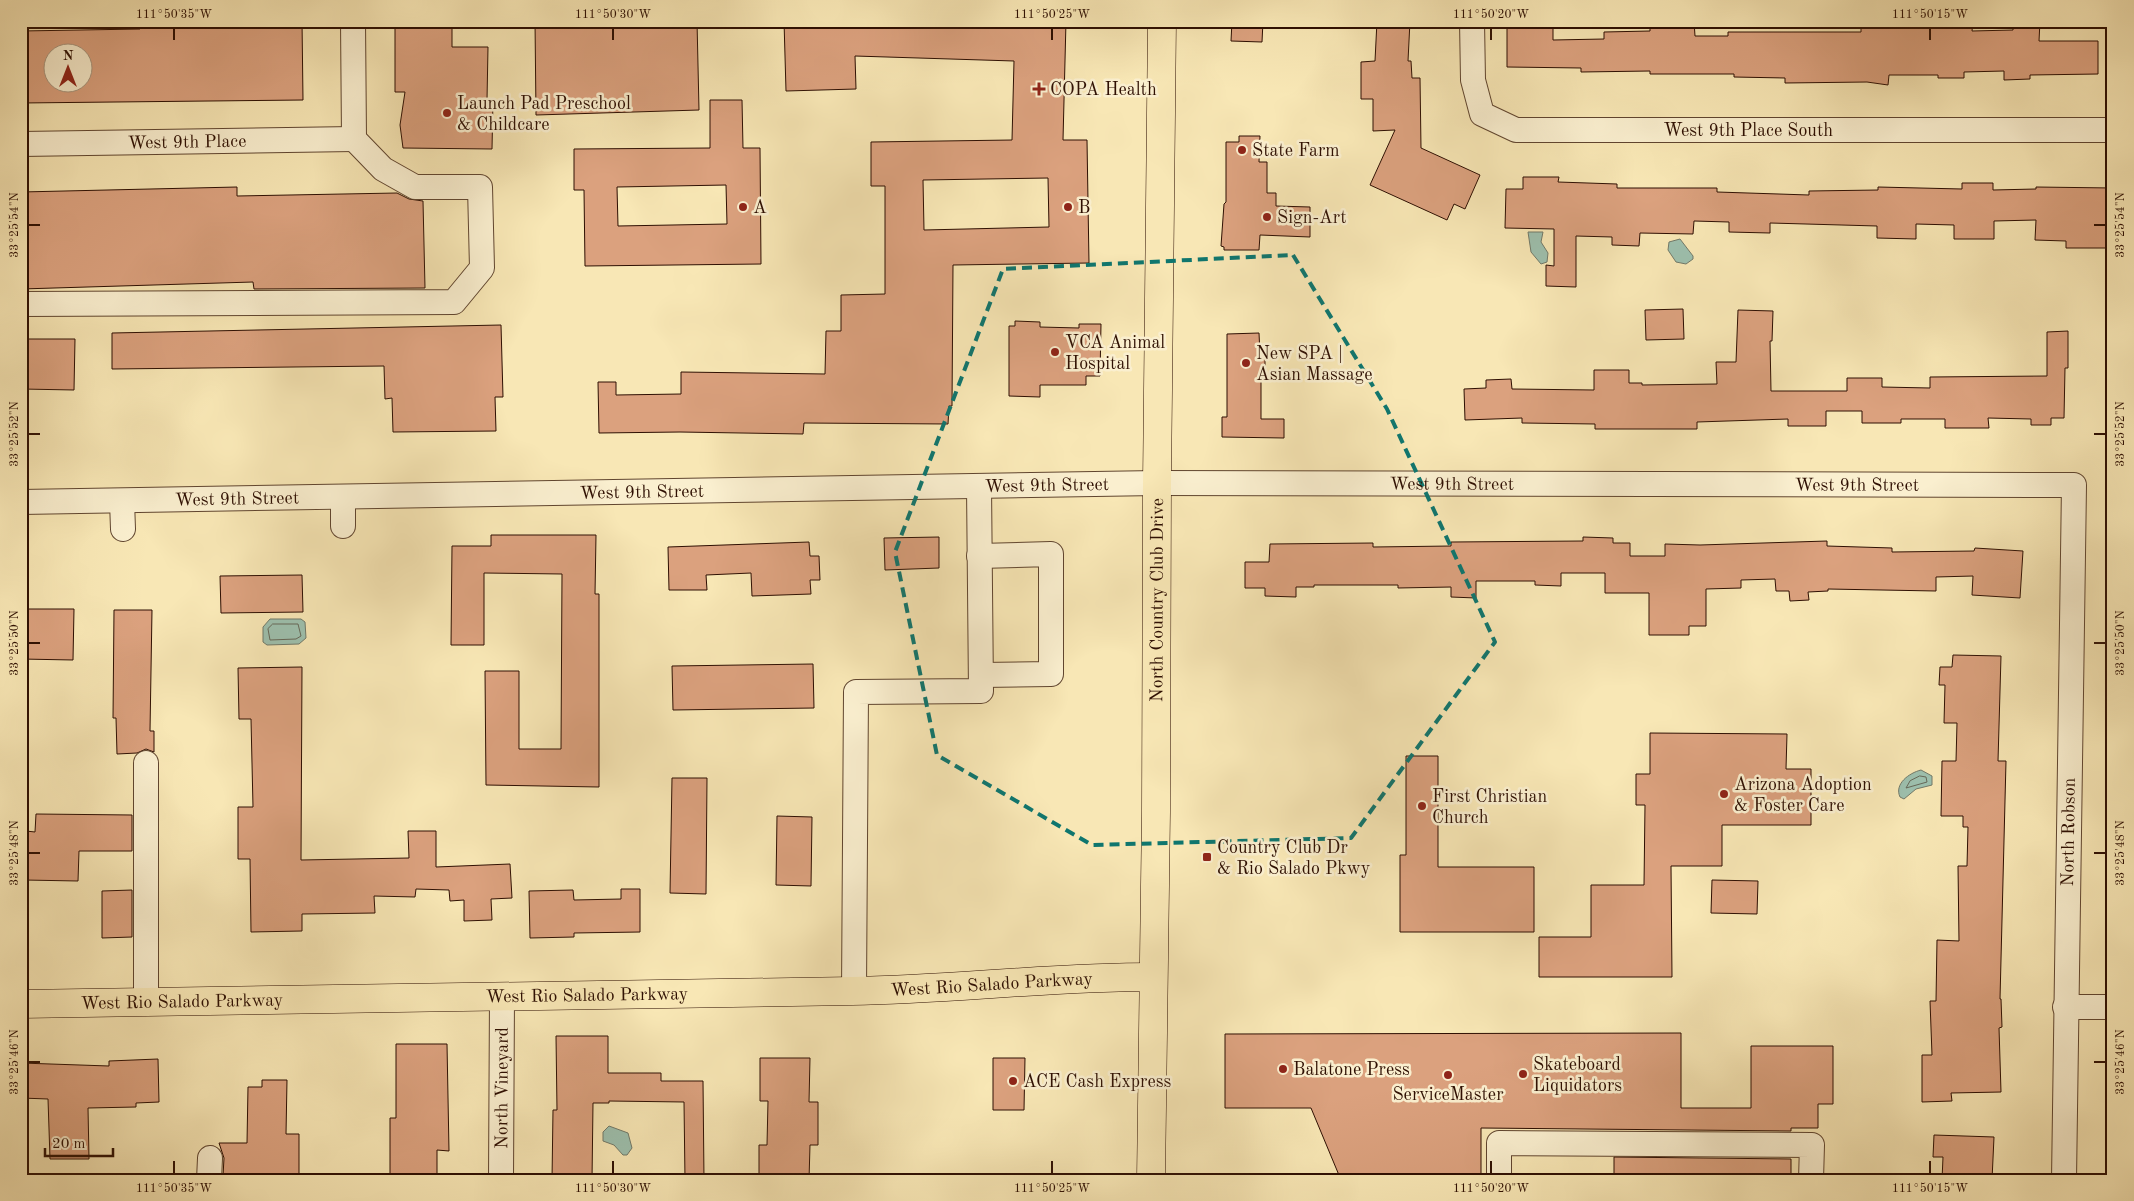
<svg xmlns="http://www.w3.org/2000/svg" width="2134" height="1201" viewBox="0 0 2134 1201" font-family="'Old Standard TT',serif">
  <rect width="100%" height="100%" fill="#f8e7b5"/>
  <filter id="stains"><feTurbulence type="fractalNoise" baseFrequency=".004" numOctaves="4"/><feColorMatrix values="0 0 0 0 .2 0 0 0 0 .09 0 0 0 0 .02 0 0 0 .5 -.17"/></filter>
  <radialGradient id="worn" r=".72"><stop offset=".6" stop-color="#630" stop-opacity="0"/><stop offset="1" stop-color="#630" stop-opacity=".3"/></radialGradient>
  <path fill="#9dc0ae" stroke="#717969" d="M 1528,232 L 1543,232 L 1541,242 L 1548,253 L 1547,262 L 1541,264 L 1531,252 Z
    M 1680,239 L 1693,256 L 1693,259 L 1686,264 L 1676,262 L 1668,250 L 1669,242 Z
    M 270,619 L 301,619 L 305,622 L 306,638 L 299,644 L 267,645 L 263,642 L 263,627 Z
    M 1921,770 L 1932,776 L 1932,785 L 1916,789 L 1904,799 L 1900,797 C 1894,784 1909,773 1921,770 Z
    M 609,1126 L 628,1133 L 632,1148 L 627,1155 L 623,1155 L 614,1145 L 603,1141 L 603,1132 Z"/>
  <g fill="none" stroke-linecap="round" stroke-linejoin="round">
    <path stroke="#666858" stroke-width="1" d="M 273,624 L 298,624 L 301,636 L 296,639 L 270,640 L 268,629 Z
      M 1920,776 L 1926,777 L 1927,782 L 1906,788 L 1910,781 Z"/>
  </g>
  <path fill="#dba17e" stroke="#2e0f02" fill-rule="evenodd" d="M 187,21 L 302,21 L 303,100 L 21,103 L 21,31 L 140,29 L 140,27 L 187,26 ZM 52,52 L 82,52 L 82,82 L 52,82 Z
    M 395,21 L 452,21 L 452,47 L 488,47 L 487,100 L 493,100 L 492,149 L 403,148 L 400,125 L 405,92 L 395,92 Z
    M 535,21 L 697,21 L 699,110 L 536,115 Z
    M 784,21 L 1066,21 L 1063,140 L 1087,140 L 1089,263 L 953,265 L 952,406 L 949,406 L 948,424 L 804,423 L 803,434 L 680,432 L 599,433 L 598,382 L 616,382 L 616,395 L 681,394 L 681,372 L 825,374 L 826,331 L 841,331 L 841,295 L 885,294 L 885,186 L 871,186 L 871,142 L 1012,140 L 1014,61 L 855,56 L 856,89 L 786,91 ZM 1048,178 L 1049,227 L 924,230 L 923,180 Z
    M 1232,21 L 1263,21 L 1262,42 L 1231,41 Z
    M 1377,21 L 1410,21 L 1408,61 L 1411,61 L 1412,78 L 1420,78 L 1421,148 L 1480,175 L 1465,209 L 1454,204 L 1447,220 L 1370,185 L 1395,130 L 1373,131 L 1373,99 L 1361,99 L 1361,62 L 1375,61 Z
    M 1650,21 L 1694,21 L 1695,36 L 1728,36 L 1728,32 L 1861,32 L 1861,21 L 1973,21 L 1972,31 L 2013,30 L 2013,21 L 2040,21 L 2039,41 L 2098,41 L 2098,74 L 2030,75 L 2030,79 L 2004,80 L 2004,71 L 1964,72 L 1964,78 L 1938,78 L 1938,75 L 1889,75 L 1888,85 L 1867,82 L 1785,83 L 1785,78 L 1734,77 L 1734,74 L 1650,74 L 1650,71 L 1581,72 L 1581,68 L 1507,67 L 1507,24 L 1553,24 L 1553,40 L 1604,39 L 1604,32 L 1650,31 Z
    M 710,100 L 742,100 L 743,148 L 760,148 L 761,264 L 585,266 L 584,190 L 574,190 L 574,149 L 710,148 ZM 726,185 L 727,224 L 618,226 L 617,187 Z
    M 1239,136 L 1260,136 L 1259,162 L 1267,162 L 1267,193 L 1276,193 L 1276,206 L 1310,207 L 1310,237 L 1260,235 L 1259,250 L 1224,250 L 1224,247 L 1221,246 L 1224,204 L 1226,202 L 1226,142 L 1239,142 Z
    M 1523,177 L 1559,177 L 1558,182 L 1617,184 L 1617,188 L 1717,188 L 1717,192 L 1809,195 L 1809,191 L 1878,190 L 1878,187 L 1962,189 L 1962,183 L 1993,183 L 1993,190 L 2036,189 L 2036,187 L 2113,188 L 2113,248 L 2066,248 L 2066,241 L 2035,240 L 2036,220 L 1994,221 L 1994,239 L 1954,239 L 1954,225 L 1916,224 L 1916,239 L 1877,238 L 1877,226 L 1770,223 L 1770,233 L 1729,232 L 1729,222 L 1694,221 L 1693,234 L 1640,233 L 1639,246 L 1612,245 L 1612,237 L 1576,236 L 1576,287 L 1546,286 L 1546,265 L 1554,266 L 1554,229 L 1505,228 L 1506,189 L 1523,189 Z
    M 237,187 L 237,196 L 397,193 L 409,199 L 423,201 L 425,288 L 254,289 L 253,282 L 21,289 L 21,192 Z
    M 1683,309 L 1684,339 L 1646,340 L 1645,310 Z
    M 1738,310 L 1773,311 L 1772,341 L 1770,341 L 1771,391 L 1847,391 L 1847,378 L 1882,378 L 1882,387 L 1930,388 L 1930,377 L 2047,376 L 2047,332 L 2068,331 L 2068,368 L 2065,368 L 2064,418 L 2051,418 L 2051,425 L 2031,425 L 2031,419 L 1988,418 L 1989,428 L 1945,428 L 1945,419 L 1901,419 L 1901,423 L 1862,423 L 1862,411 L 1826,411 L 1826,426 L 1788,426 L 1788,419 L 1697,422 L 1697,429 L 1595,429 L 1595,424 L 1522,423 L 1522,418 L 1465,420 L 1464,389 L 1486,388 L 1486,380 L 1511,379 L 1512,389 L 1594,390 L 1594,370 L 1629,370 L 1629,383 L 1642,383 L 1642,385 L 1717,384 L 1716,362 L 1736,362 Z
    M 1015,321 L 1040,322 L 1040,327 L 1079,328 L 1079,324 L 1101,324 L 1100,376 L 1086,376 L 1086,385 L 1040,385 L 1040,397 L 1009,396 L 1009,326 L 1015,326 Z
    M 501,325 L 503,397 L 495,397 L 496,431 L 393,432 L 392,398 L 385,399 L 384,366 L 112,369 L 112,333 Z
    M 1259,333 L 1260,354 L 1265,354 L 1265,372 L 1261,372 L 1261,419 L 1284,419 L 1284,438 L 1222,437 L 1222,417 L 1227,417 L 1227,334 Z
    M 23,339 L 75,339 L 74,390 L 22,389 Z
    M 491,535 L 596,535 L 595,594 L 599,594 L 599,787 L 486,785 L 485,671 L 519,671 L 519,749 L 561,749 L 562,574 L 484,573 L 484,645 L 451,645 L 452,546 L 491,546 Z
    M 939,537 L 939,568 L 885,570 L 884,538 Z
    M 1583,537 L 1613,538 L 1613,543 L 1630,543 L 1630,556 L 1665,556 L 1665,544 L 1700,545 L 1827,541 L 1827,546 L 1892,548 L 1892,552 L 1974,551 L 1975,548 L 2023,551 L 2020,598 L 1972,595 L 1973,576 L 1936,577 L 1936,591 L 1828,589 L 1828,591 L 1808,592 L 1809,600 L 1790,601 L 1789,591 L 1776,591 L 1775,579 L 1741,580 L 1741,588 L 1706,589 L 1706,626 L 1689,626 L 1689,635 L 1649,635 L 1649,593 L 1605,593 L 1605,573 L 1561,573 L 1561,586 L 1535,585 L 1535,581 L 1476,581 L 1476,598 L 1451,597 L 1451,587 L 1398,588 L 1398,585 L 1314,585 L 1314,587 L 1296,587 L 1296,597 L 1265,596 L 1265,588 L 1245,588 L 1245,562 L 1269,562 L 1270,544 L 1373,543 L 1373,547 L 1451,546 L 1451,542 L 1583,541 Z
    M 809,542 L 810,556 L 819,556 L 820,580 L 810,580 L 811,594 L 752,596 L 751,573 L 706,575 L 707,590 L 669,590 L 668,547 Z
    M 302,575 L 303,612 L 221,613 L 220,576 Z
    M 21,609 L 74,609 L 73,660 L 21,659 Z
    M 114,610 L 152,610 L 150,731 L 154,731 L 154,752 L 146,749 L 137,753 L 117,754 L 116,718 L 113,718 Z
    M 1953,655 L 2001,656 L 1998,761 L 2006,761 L 2000,999 L 2001,999 L 2002,1027 L 1999,1028 L 2001,1092 L 1951,1093 L 1952,1101 L 1922,1102 L 1922,1055 L 1932,1055 L 1930,1001 L 1936,1001 L 1937,940 L 1959,941 L 1958,866 L 1967,866 L 1968,827 L 1963,827 L 1963,816 L 1941,816 L 1942,761 L 1956,761 L 1957,723 L 1944,723 L 1945,685 L 1939,685 L 1940,667 L 1952,667 Z
    M 813,664 L 814,708 L 673,710 L 672,666 Z
    M 302,667 L 301,860 L 409,858 L 408,831 L 436,831 L 436,867 L 510,864 L 512,898 L 491,899 L 492,920 L 464,921 L 464,900 L 450,901 L 449,890 L 416,889 L 415,897 L 374,896 L 375,913 L 302,914 L 302,931 L 251,932 L 250,859 L 238,859 L 238,807 L 253,807 L 251,719 L 239,719 L 238,668 Z
    M 1650,733 L 1787,734 L 1786,769 L 1811,769 L 1811,825 L 1722,825 L 1722,866 L 1671,866 L 1672,977 L 1539,977 L 1539,937 L 1591,937 L 1591,885 L 1644,885 L 1645,805 L 1636,805 L 1636,774 L 1650,774 Z
    M 1406,756 L 1438,756 L 1438,867 L 1534,867 L 1534,932 L 1400,932 L 1400,855 L 1406,855 Z
    M 672,778 L 707,778 L 706,894 L 670,893 Z
    M 36,814 L 132,815 L 132,851 L 79,851 L 78,881 L 24,880 L 26,831 L 35,832 Z
    M 777,816 L 812,817 L 811,886 L 776,885 Z
    M 1712,880 L 1758,881 L 1757,914 L 1711,913 Z
    M 621,889 L 640,889 L 640,932 L 574,933 L 574,937 L 530,938 L 529,891 L 573,890 L 574,900 L 621,899 Z
    M 132,890 L 132,937 L 102,938 L 102,891 Z
    M 1681,1033 L 1681,1108 L 1751,1108 L 1751,1046 L 1833,1046 L 1833,1104 L 1818,1104 L 1818,1128 L 1791,1128 L 1791,1131 L 1481,1128 L 1481,1180 L 1341,1180 L 1311,1108 L 1225,1108 L 1225,1034 Z
    M 556,1036 L 608,1036 L 608,1073 L 661,1073 L 661,1081 L 703,1081 L 704,1180 L 685,1180 L 684,1102 L 609,1101 L 609,1103 L 593,1103 L 592,1180 L 552,1180 L 553,1110 L 557,1110 Z
    M 396,1044 L 447,1044 L 449,1151 L 437,1150 L 437,1180 L 390,1180 L 390,1118 L 396,1118 Z
    M 760,1058 L 810,1058 L 809,1102 L 818,1102 L 818,1145 L 810,1145 L 809,1180 L 759,1180 L 759,1145 L 767,1145 L 768,1101 L 760,1101 Z
    M 993,1058 L 1025,1058 L 1024,1110 L 993,1110 Z
    M 158,1059 L 159,1102 L 136,1103 L 136,1107 L 88,1108 L 89,1159 L 50,1159 L 48,1099 L 21,1098 L 21,1063 L 109,1066 L 109,1061 Z
    M 262,1080 L 287,1080 L 286,1134 L 299,1134 L 299,1178 L 223,1176 L 224,1158 L 219,1143 L 247,1143 L 248,1087 L 262,1087 Z
    M 1934,1135 L 1994,1137 L 1992,1180 L 1942,1180 L 1943,1157 L 1933,1157 Z
    M 1614,1157 L 1791,1159 L 1791,1180 L 1614,1180 Z"/>
  <g fill="none" stroke-linecap="round" stroke-linejoin="round">
    <defs>
      <g id="minor">
        <path d="M 353,21 L 354,139"/>
        <path id="s1" d="M 1472,21 L 1473,80 L 1482,114 L 1516,130 L 2113,130"/>
        <path id="s2" d="M 21,144 L 354,139"/>
        <path d="M 21,304 L 454,302 L 482,268 L 480,187 L 415,187 L 383,169 L 354,139"/>
        <path d="M 343,497 L 343,526"/>
        <path d="M 122,501 L 123,529"/>
        <path id="s3" d="M 21,502 L 1157,483 L 2074,485 L 2064,1180"/>
        <path d="M 979,556 L 1051,554 L 1051,674 L 981,675"/>
        <path d="M 146,763 L 146,1002"/>
        <path d="M 854,991 L 856,692 L 981,691 L 979,486"/>
        <path d="M 2065,1007 L 2113,1007"/>
        <path d="M 209,1180 L 210,1158"/>
        <path id="s4" d="M 501,1180 L 502,996"/>
        <path d="M 1499,1180 L 1499,1143 L 1812,1145 L 1811,1180"/>
      </g>
      <g id="major">
        <path id="s5" d="M 21,1004 C 298,999 575,995 852,991 C 952,989 1052,977 1153,977"/>
        <path id="s6" d="M 1151,1180 L 1156,812 L 1157,483 L 1162,21"/>
      </g>
    </defs>
    <use href="#minor" stroke="#60452f" stroke-width="26"/>
    <use href="#major" stroke="#2e0f02" stroke-width="29"/>
    <use href="#minor" stroke="#faefcf" stroke-width="24"/>
    <use href="#major" stroke="#f8e7b5" stroke-width="28"/>
  </g>
  <path fill="none" stroke="#0f766e" stroke-width="4" stroke-dasharray="10 6" stroke-linejoin="round" d="M 1293,255 L 1387,409 L 1495,642 L 1351,838 L 1092,845 L 937,755 L 895,552 L 1003,269 Z"/>
  <path fill="none" stroke="#2e0f02" stroke-width="2" d="M 174,28 L 174,40M 613,28 L 613,40M 1052,28 L 1052,40M 1491,28 L 1491,40M 1930,28 L 1930,40M 28,225 L 40,225M 2094,225 L 2106,225M 28,434 L 40,434M 2094,434 L 2106,434M 28,643 L 40,643M 2094,643 L 2106,643M 28,853 L 40,853M 2094,853 L 2106,853M 28,1062 L 40,1062M 2094,1062 L 2106,1062M 174,1161 L 174,1174M 613,1161 L 613,1174M 1052,1161 L 1052,1174M 1491,1161 L 1491,1174M 1930,1161 L 1930,1174"/>
  <g fill="#8f2418" stroke="#faefcf" stroke-width="2">
    <path d="M1036.5 81.5h5v5h5v5h-5v5h-5v-5h-5v-5h5z"/>
    <circle cx="447" cy="113" r="5"/>
    <circle cx="1242" cy="150" r="5"/>
    <circle cx="743" cy="207" r="5"/>
    <circle cx="1068" cy="207" r="5"/>
    <circle cx="1267" cy="217" r="5"/>
    <circle cx="1055" cy="352" r="5"/>
    <circle cx="1246" cy="363" r="5"/>
    <circle cx="1724" cy="794" r="5"/>
    <circle cx="1422" cy="806" r="5"/>
    <rect x="1202" y="852" width="10" height="10" rx="2.5"/>
    <circle cx="1283" cy="1069" r="5"/>
    <circle cx="1523" cy="1074" r="5"/>
    <circle cx="1448" cy="1075" r="5"/>
    <circle cx="1013" cy="1081" r="5"/>
  </g>
  <g text-anchor="middle" stroke-width="5" stroke-linejoin="round" paint-order="stroke">
    <g font-size="18" fill="#2e0f02" stroke="#faefcf" text-anchor="start">
      <text x="1050" y="95">COPA Health</text>
      <text x="457" y="109">Launch Pad Preschool<tspan x="457" dy="21">&amp; Childcare</tspan></text>
      <text x="1252" y="156">State Farm</text>
      <text x="753" y="213">A</text>
      <text x="1078" y="213">B</text>
      <text x="1277" y="223">Sign-Art</text>
      <text x="1065" y="348">VCA Animal<tspan x="1065" dy="21">Hospital</tspan></text>
      <text x="1256" y="359">New SPA |<tspan x="1256" dy="21">Asian Massage</tspan></text>
      <text x="1734" y="790">Arizona Adoption<tspan x="1734" dy="21">&amp; Foster Care</tspan></text>
      <text x="1432" y="802">First Christian<tspan x="1432" dy="21">Church</tspan></text>
      <text x="1217" y="853">Country Club Dr<tspan x="1217" dy="21">&amp; Rio Salado Pkwy</tspan></text>
      <text x="1533" y="1070">Skateboard<tspan x="1533" dy="21">Liquidators</tspan></text>
      <text x="1293" y="1075">Balatone Press</text>
      <text x="1023" y="1087">ACE Cash Express</text>
      <text x="1448" y="1100" text-anchor="middle">ServiceMaster</text>
    </g>
    <g font-size="18" fill="#2e0f02" stroke="#faefcf">
      <text dy="6" stroke="none"><textPath href="#s1" startOffset="364">West 9th Place South</textPath></text>
      <text dy="6" stroke="none"><textPath href="#s2" startOffset="166">West 9th Place</textPath></text>
      <text dy="6" stroke="none"><textPath href="#s3" startOffset="1431">West 9th Street</textPath></text>
      <text dy="6" stroke="none"><textPath href="#s3" startOffset="1026">West 9th Street</textPath></text>
      <text dy="6" stroke="none"><textPath href="#s3" startOffset="1836">West 9th Street</textPath></text>
      <text dy="6" stroke="none"><textPath href="#s3" startOffset="621">West 9th Street</textPath></text>
      <text dy="6" stroke="none"><textPath href="#s3" startOffset="216">West 9th Street</textPath></text>
      <text dy="6" stroke="none"><textPath href="#s6" startOffset="580">North Country Club Drive</textPath></text>
      <text transform="translate(2068 832) rotate(-89)" y="6">North Robson</text>
      <text dy="6" stroke="none"><textPath href="#s5" startOffset="971">West Rio Salado Parkway</textPath></text>
      <text dy="6" stroke="none"><textPath href="#s5" startOffset="566">West Rio Salado Parkway</textPath></text>
      <text dy="6" stroke="none"><textPath href="#s5" startOffset="161">West Rio Salado Parkway</textPath></text>
      <text dy="6" stroke="none"><textPath href="#s4" startOffset="92">North Vineyard</textPath></text>
    </g>
  </g>
  <rect width="2134" height="1201" fill="none" stroke="#f8e7b5" stroke-width="55"/>
  <g transform="translate(68 68)"><circle r="24" fill="#faefcf" stroke="#a8957d"/>
  <path d="M0-4L9 19L0 12L-9 19Z" fill="#8f2418"/>
  <text y="-8" font-size="14" font-weight="bold" text-anchor="middle" fill="#2e0f02">N</text>
  </g>
  <path d="M45 1148v8h68v-8" fill="none" stroke="#2e0f02" stroke-width="2.5"/>
  <text x="52" y="1148" font-size="15" fill="#2e0f02" stroke="#faefcf" stroke-width="4" paint-order="stroke">20 m</text>
  <rect x="28" y="28" width="2078" height="1146" fill="none" stroke="#2e0f02" stroke-width="2"/>
  <g font-size="12" text-anchor="middle" fill="#2e0f02">
    <text x="174" y="18">111°50'35"W</text>
    <text x="613" y="18">111°50'30"W</text>
    <text x="1052" y="18">111°50'25"W</text>
    <text x="1491" y="18">111°50'20"W</text>
    <text x="1930" y="18">111°50'15"W</text>
    <text transform="translate(14 225) rotate(-90)" y="4">33°25'54"N</text>
    <text transform="translate(2120 225) rotate(-90)" y="4">33°25'54"N</text>
    <text transform="translate(14 434) rotate(-90)" y="4">33°25'52"N</text>
    <text transform="translate(2120 434) rotate(-90)" y="4">33°25'52"N</text>
    <text transform="translate(14 643) rotate(-90)" y="4">33°25'50"N</text>
    <text transform="translate(2120 643) rotate(-90)" y="4">33°25'50"N</text>
    <text transform="translate(14 853) rotate(-90)" y="4">33°25'48"N</text>
    <text transform="translate(2120 853) rotate(-90)" y="4">33°25'48"N</text>
    <text transform="translate(14 1062) rotate(-90)" y="4">33°25'46"N</text>
    <text transform="translate(2120 1062) rotate(-90)" y="4">33°25'46"N</text>
    <text x="174" y="1192">111°50'35"W</text>
    <text x="613" y="1192">111°50'30"W</text>
    <text x="1052" y="1192">111°50'25"W</text>
    <text x="1491" y="1192">111°50'20"W</text>
    <text x="1930" y="1192">111°50'15"W</text>
  </g>
  <rect width="100%" height="100%" filter="url(#stains)"/>
  <rect width="100%" height="100%" fill="url(#worn)"/>
</svg>
